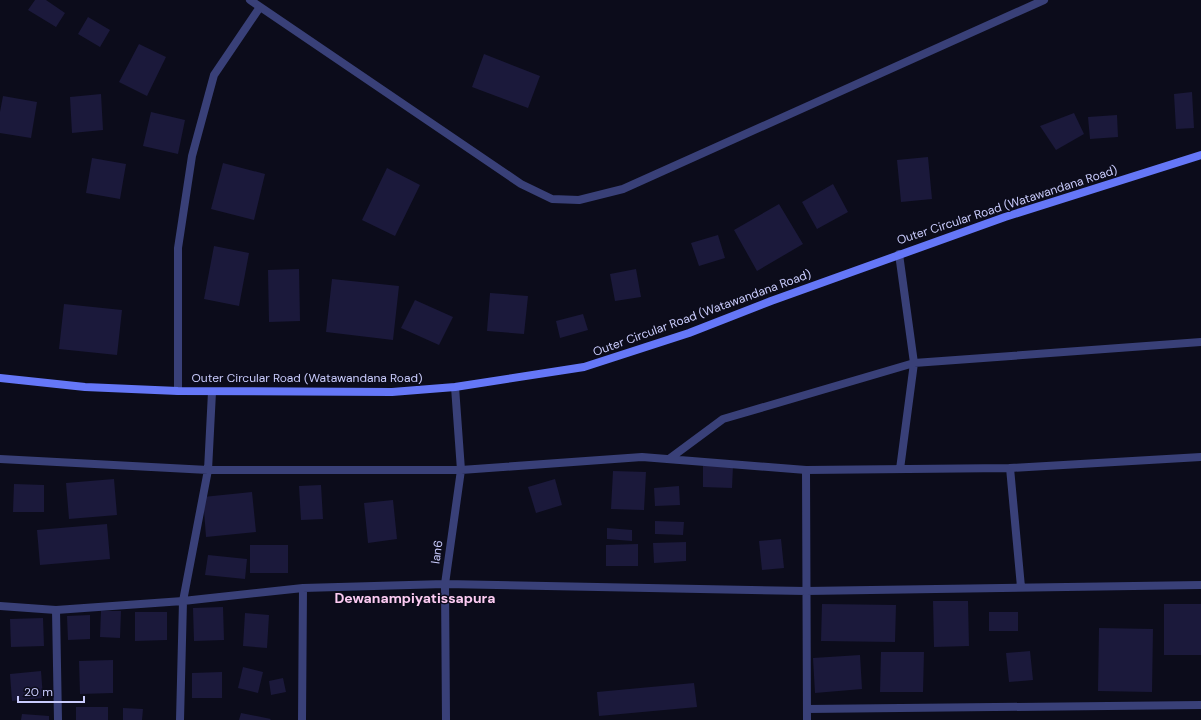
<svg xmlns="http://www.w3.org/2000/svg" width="1201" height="720" viewBox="0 0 1201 720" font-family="'DM Sans',sans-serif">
  <rect width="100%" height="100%" fill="#0c0c1b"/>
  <path fill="#1b193b" d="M 35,0 L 46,0 L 65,13 L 56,27 L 28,10 Z
    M 88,17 L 110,30 L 100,47 L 78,34 Z
    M 139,44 L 166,57 L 147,96 L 119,82 Z
    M 484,54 L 540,76 L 528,108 L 472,87 Z
    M 1192,92 L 1194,128 L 1176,129 L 1174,94 Z
    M 101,94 L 103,130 L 72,133 L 70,97 Z
    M 3,96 L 37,102 L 31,138 L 0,133 L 0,112 Z
    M 151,112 L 185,120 L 178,154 L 143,146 Z
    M 1074,113 L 1084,134 L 1056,150 L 1040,126 Z
    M 1117,115 L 1118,137 L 1090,139 L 1088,117 Z
    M 928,157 L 932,199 L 901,202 L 897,160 Z
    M 92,158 L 126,164 L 120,199 L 86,193 Z
    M 223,163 L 265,174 L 254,220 L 211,209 Z
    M 387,168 L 420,185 L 395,236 L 362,220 Z
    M 833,184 L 848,212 L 817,229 L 802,202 Z
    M 779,204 L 803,244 L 757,271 L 734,230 Z
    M 718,235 L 725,258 L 699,266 L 691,243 Z
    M 214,246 L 249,253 L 239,306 L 204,299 Z
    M 299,269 L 300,321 L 269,322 L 268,270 Z
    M 636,269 L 641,297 L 615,301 L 610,274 Z
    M 332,279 L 399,286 L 393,340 L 326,332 Z
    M 490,293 L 528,296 L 524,334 L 487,331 Z
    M 415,300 L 453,317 L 439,345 L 401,328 Z
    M 64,304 L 122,310 L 117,355 L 59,349 Z
    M 583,314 L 588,330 L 560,338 L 556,321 Z
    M 703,466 L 733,466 L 732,488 L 703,487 Z
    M 613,471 L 646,472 L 644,510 L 611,509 Z
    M 114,479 L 117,515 L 69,519 L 66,483 Z
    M 555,479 L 562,505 L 536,513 L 528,487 Z
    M 14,484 L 44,485 L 44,512 L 13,512 Z
    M 321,485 L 323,519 L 301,520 L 299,486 Z
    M 679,486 L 680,505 L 655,506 L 654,488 Z
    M 252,492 L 256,532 L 206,537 L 203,497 Z
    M 393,500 L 397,539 L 368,543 L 364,503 Z
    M 655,521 L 684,522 L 683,535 L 655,534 Z
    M 107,524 L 110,559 L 40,565 L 37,530 Z
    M 607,528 L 632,530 L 632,541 L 607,539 Z
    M 781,539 L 784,568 L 762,570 L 759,541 Z
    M 686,542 L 686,561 L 654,563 L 653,543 Z
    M 638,544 L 638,566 L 606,566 L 606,545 Z
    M 250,545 L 288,545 L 288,573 L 250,573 Z
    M 208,555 L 247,559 L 245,579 L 205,575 Z
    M 933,601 L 968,601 L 969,646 L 934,647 Z
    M 822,604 L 896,605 L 895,642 L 821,641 Z
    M 1164,604 L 1201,604 L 1201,655 L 1164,655 Z
    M 223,607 L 224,640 L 194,641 L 193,608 Z
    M 101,611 L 121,611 L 120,638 L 100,637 Z
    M 135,612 L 167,612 L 167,640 L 135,641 Z
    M 989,612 L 1018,612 L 1018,631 L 989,631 Z
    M 245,613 L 269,615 L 267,648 L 243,646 Z
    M 90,615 L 90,639 L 68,640 L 67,616 Z
    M 43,618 L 44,646 L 11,647 L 10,619 Z
    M 1099,628 L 1153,629 L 1152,692 L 1098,691 Z
    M 1030,651 L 1033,680 L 1009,682 L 1006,653 Z
    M 881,652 L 924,652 L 923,692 L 880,692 Z
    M 860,655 L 862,689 L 815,693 L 813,658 Z
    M 113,660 L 113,693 L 80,694 L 79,661 Z
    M 243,667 L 263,672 L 258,693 L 238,688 Z
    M 41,671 L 43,698 L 12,701 L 10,674 Z
    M 222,672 L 222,698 L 192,698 L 192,673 Z
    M 283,678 L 286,692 L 271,695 L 269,681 Z
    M 694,683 L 697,707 L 599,716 L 597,692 Z
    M 76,707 L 108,707 L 108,720 L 76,720 Z
    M 123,708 L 143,709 L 142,720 L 123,720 Z
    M 241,713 L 271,719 L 270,720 L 239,720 Z
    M 22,714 L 49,716 L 49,720 L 21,720 Z"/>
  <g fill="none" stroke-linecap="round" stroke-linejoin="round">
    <path stroke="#394078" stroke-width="8" d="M 250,0 L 521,184 L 552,199 L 579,200 L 623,189 L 1044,0
      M 899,254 L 914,363 L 900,469
      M 178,391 L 178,248 L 192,156 L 214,75 L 260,7
      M 0,459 L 208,470 L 461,470 L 642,457 L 806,470 L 1010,468 L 1201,457
      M 669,459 L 723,419 L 914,363 L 1201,342
      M 1010,468 L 1021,587
      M 806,470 L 807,720
      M 0,606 L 56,610 L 183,601 L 303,588
      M 56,610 L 58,720
      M 807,709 L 1201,705
      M 180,720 L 183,601 L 208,470 L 212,392
      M 302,720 L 303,588 L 445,584 L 806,591 L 1201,585
      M 446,720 L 445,584 L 461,470 L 455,387"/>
    <path stroke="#6577f7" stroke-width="8" d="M 0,378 L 85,387 L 178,391 L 392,392 L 455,387 L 584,367 L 689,333 L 771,301 L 1005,217 L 1201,155"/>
  </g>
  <g text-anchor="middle" stroke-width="3" stroke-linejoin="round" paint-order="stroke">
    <g font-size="12" fill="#c9cbfc" stroke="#0c0c1b">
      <text transform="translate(1007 205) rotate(-18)" y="4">Outer Circular Road (Watawandana Road)</text>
      <text transform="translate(702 313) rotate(-20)" y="4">Outer Circular Road (Watawandana Road)</text>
      <text x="307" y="382">Outer Circular Road (Watawandana Road)</text>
      <text transform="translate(437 552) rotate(-82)" y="4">lan6</text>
    </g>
    <g font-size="14" font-weight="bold" fill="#fccbf2" stroke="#0c0c1b">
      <text x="415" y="603">Dewanampiyatissapura</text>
    </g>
  </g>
  <path d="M18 696v6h66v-6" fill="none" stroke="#c9cbfc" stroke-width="2"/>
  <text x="24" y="696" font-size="12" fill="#c9cbfc" stroke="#0c0c1b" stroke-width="3" paint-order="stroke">20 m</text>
</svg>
